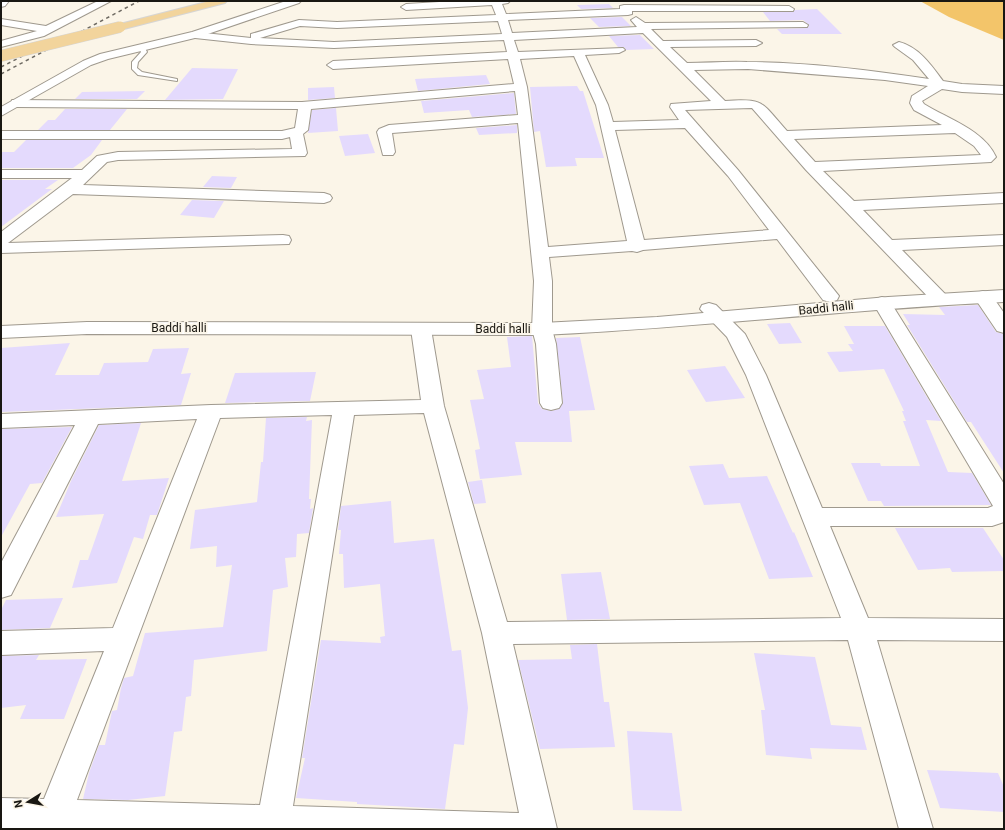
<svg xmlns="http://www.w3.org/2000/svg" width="1005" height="830" viewBox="0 0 1005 830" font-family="Roboto,sans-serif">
  <rect width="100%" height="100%" fill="#fbf5e8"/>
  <path fill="#f3c56a" d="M 920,1 L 1004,1 L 1004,40 L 949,17 Z"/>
  <path fill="#e4dafd" d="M 609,4 L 613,8 L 581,9 L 577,5 Z
    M 817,9 L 842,34 L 782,34 L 777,29 L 807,28 L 809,25 L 803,20 L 770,21 L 763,12 L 793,12 L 795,10 Z
    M 622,17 L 631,26 L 599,27 L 590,18 Z
    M 640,35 L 654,49 L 626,50 L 624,47 L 618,47 L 609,36 Z
    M 192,68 L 238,69 L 223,99 L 165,100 Z
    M 486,75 L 490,84 L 418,91 L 415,79 Z
    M 577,86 L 580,91 L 583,91 L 604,158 L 575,158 L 577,166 L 546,167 L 540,131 L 534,132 L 530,87 Z
    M 334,87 L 335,98 L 308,100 L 308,88 Z
    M 145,91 L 137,99 L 75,99 L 82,92 Z
    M 514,93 L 516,114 L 472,117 L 469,110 L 424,113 L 421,101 Z
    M 336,108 L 338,131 L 308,133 L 312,110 Z
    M 65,109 L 127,109 L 110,130 L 38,130 L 48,120 L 55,120 Z
    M 517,125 L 517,133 L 479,135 L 476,128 Z
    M 368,134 L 375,153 L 345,156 L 339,136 Z
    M 26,140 L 102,140 L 91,155 L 73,168 L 1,168 L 1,152 L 14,152 Z
    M 212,176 L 237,177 L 231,188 L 203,187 Z
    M 1,180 L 58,180 L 45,189 L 52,189 L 1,227 Z
    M 192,200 L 224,201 L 214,218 L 180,215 Z
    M 978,305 L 996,332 L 1004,334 L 1004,473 L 971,422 L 967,422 L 907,325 L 910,325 L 903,314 L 945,315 L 939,307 Z
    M 790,323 L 802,343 L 779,344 L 767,324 Z
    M 844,326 L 885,326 L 941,421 L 926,420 L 948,472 L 972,473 L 991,505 L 884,506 L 881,501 L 868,501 L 851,463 L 880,463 L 881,466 L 920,466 L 903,421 L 906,421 L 902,411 L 904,411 L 884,369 L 839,372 L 827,352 L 853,351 L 848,344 L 854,344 Z
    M 532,336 L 538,403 L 542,409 L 551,411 L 559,409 L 563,403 L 556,338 L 580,337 L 595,410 L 569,411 L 572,442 L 515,442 L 522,475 L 480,479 L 475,450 L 480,449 L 470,400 L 484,399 L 477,370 L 511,367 L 507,337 Z
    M 70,343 L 55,375 L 99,375 L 104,363 L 148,362 L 153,349 L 189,348 L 181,374 L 191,373 L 181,405 L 1,412 L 1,348 Z
    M 725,366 L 745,398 L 706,402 L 687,370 Z
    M 316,372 L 310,401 L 225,403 L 235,373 Z
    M 307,417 L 306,421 L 312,420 L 309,499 L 311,499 L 310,509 L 313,508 L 309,533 L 297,534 L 296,557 L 285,558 L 288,587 L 273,590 L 267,651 L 194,660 L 191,696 L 186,697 L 182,731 L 174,732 L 165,796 L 128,800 L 83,799 L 89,773 L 99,745 L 105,745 L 112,711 L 117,710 L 121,688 L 124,678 L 133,676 L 145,633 L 223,627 L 232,565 L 216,567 L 217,546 L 190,549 L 195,510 L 257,502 L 261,462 L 263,462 L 266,418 Z
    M 141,423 L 122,481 L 169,478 L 157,515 L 150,515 L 143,539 L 134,537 L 117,583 L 72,588 L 80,560 L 88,560 L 104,514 L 56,517 L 71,481 L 99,425 Z
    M 72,427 L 42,483 L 30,484 L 1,537 L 1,429 Z
    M 723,464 L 729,478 L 767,476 L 793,533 L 794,532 L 813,577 L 769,579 L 740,503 L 704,505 L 689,466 Z
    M 482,480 L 486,503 L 474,504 L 468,482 Z
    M 391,501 L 394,543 L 434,539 L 452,651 L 461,650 L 468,708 L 464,745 L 454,744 L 445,809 L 357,804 L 357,802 L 296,798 L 305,758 L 302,758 L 321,640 L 381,643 L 380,637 L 385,636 L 380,584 L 344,588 L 343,554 L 339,554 L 341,530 L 338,530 L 341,506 Z
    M 895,528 L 983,528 L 1004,560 L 1004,571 L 952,572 L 950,568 L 918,570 Z
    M 601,572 L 610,619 L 567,620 L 561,574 Z
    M 63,598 L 50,628 L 1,630 L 1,610 L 6,600 Z
    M 597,644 L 604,702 L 609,702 L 615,747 L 540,749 L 518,660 L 572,659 L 570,645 Z
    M 754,653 L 815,657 L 831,725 L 861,727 L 867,750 L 810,748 L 812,759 L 766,755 L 761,710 L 765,710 Z
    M 39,655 L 36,660 L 87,659 L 64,719 L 20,719 L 26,705 L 1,708 L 1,656 Z
    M 627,731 L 672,733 L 682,811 L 633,810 Z
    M 927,770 L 998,773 L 1004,787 L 1004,812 L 940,808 Z"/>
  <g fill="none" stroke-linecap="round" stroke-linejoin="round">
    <defs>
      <path id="service" d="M 142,45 L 144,46 L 147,52 L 138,62 L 137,68 L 142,72 L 177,79 L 177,81 L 138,75 L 132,69 L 132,62 L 141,52 L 139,47 Z"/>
      <path id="minor" d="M 1,1 L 9,1 L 5,6 L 1,7 Z
        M 98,1 L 111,1 L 44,36 L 1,47 L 1,41 L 37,31 L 1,25 L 1,19 L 46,26 Z
        M 456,1 L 510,1 L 508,3 L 502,4 L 506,14 L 620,9 L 620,6 L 624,5 L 789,6 L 794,9 L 793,11 L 632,11 L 632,14 L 628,15 L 508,20 L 512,33 L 637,27 L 631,20 L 636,17 L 645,23 L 803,22 L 808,25 L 807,27 L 651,29 L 663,41 L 756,40 L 762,43 L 756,46 L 670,47 L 687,63 C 707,63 727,61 747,62 C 808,62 870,70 929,79 L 913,60 L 895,47 L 893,45 L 899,42 C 919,47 932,66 943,81 L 962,84 L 1004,86 L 1004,94 L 962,92 L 942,89 L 922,101 L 924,104 C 948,119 984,130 996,157 L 991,162 L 823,171 L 854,201 L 1004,193 L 1004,203 L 863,210 L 892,240 L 1004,235 L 1004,245 L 902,250 L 950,299 L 948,303 L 941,305 L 934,303 L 806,170 L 752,108 L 685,110 L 738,170 L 839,296 L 837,300 L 830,302 L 823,300 L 777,239 L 643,250 L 637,252 L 632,251 L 549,257 L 552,281 L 552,329 L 556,344 L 562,403 L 559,408 L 551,410 L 543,408 L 540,403 L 536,344 L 532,329 L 534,281 L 518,123 L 392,133 L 395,152 L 393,155 L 383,155 L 377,132 L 379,129 L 389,125 L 518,115 L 515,91 L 311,109 L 308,130 L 303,134 L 307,153 L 305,156 L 118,160 L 107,162 L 83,185 L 324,193 L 330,195 L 332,198 L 330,201 L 324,203 L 73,194 L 8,243 L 283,235 L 289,236 L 291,240 L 289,244 L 1,253 L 1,232 L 72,178 L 1,178 L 1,170 L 82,170 L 97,156 L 118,152 L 292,149 L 290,137 L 282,139 L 1,139 L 1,131 L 282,131 L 295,128 L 298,109 L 17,107 L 11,103 L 12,100 L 302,102 L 514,84 L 508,59 L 333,69 L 327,65 L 333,61 L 507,52 L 504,40 L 334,48 L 251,44 L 195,38 L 190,35 L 195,32 L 251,38 L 251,34 L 299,20 L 337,22 L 496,15 L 492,5 L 406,10 L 401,7 L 406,4 ZM 498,21 L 502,34 L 334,42 L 260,38 L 300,26 L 337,28 ZM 643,33 L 711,101 L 671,104 L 670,107 L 679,120 L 613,122 L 608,105 L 585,55 L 619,53 L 625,50 L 623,48 L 518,52 L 514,40 ZM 574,56 L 596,105 L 627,241 L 548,247 L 527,87 L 520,59 ZM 748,69 L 885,80 L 928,86 L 912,96 L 910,103 L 914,110 L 942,125 L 787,131 C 761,102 765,98 725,101 L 694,70 ZM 685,128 L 728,176 L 769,230 L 644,240 L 615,130 ZM 955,133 L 974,146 L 981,155 L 815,162 L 794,139 Z
        M 983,291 L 990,293 L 1004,313 L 1004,333 L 997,331 L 974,297 L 976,293 Z
        M 882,297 L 889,299 L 891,303 L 1004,484 L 1004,522 L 992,526 L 830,526 L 868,618 L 1004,619 L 1004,641 L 877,640 L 933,829 L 899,829 L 848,640 L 513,644 L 557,829 L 1,829 L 1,798 L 44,799 L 104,651 L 1,655 L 1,631 L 113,628 L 197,419 L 98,424 L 11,595 L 1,598 L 1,563 L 75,425 L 1,428 L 1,414 L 211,405 L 421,400 L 411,329 L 414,325 L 421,323 L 428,325 L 431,329 L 444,406 L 507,622 L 841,618 L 746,375 L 727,337 L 700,309 L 702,305 L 709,303 L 716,305 L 745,334 L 766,375 L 822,508 L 988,508 L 993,506 L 873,303 L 875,299 ZM 424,413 L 482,633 L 519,813 L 293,806 L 354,415 ZM 332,415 L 260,805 L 77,800 L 220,418 Z"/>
      <path id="tertiary" d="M 286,1 L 301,1 L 299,3 L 199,37 L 108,59 L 91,65 L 1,116 L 1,107 L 83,61 L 100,54 L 192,32 Z
        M 1004,290 L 1004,302 C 850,309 696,328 542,335 L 87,334 L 1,338 L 1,326 L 87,322 L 542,323 L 657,317 L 888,297 Z"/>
      <path id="trunk" d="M 210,1 L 227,1 L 225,3 L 120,30 L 115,27 L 116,25 Z"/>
    </defs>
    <use href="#service" stroke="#9f998e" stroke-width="2"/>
    <use href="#minor" stroke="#9f998e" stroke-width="2"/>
    <use href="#tertiary" stroke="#9f998e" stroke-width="2"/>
    <use href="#trunk" stroke="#d6d5d4" stroke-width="2"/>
    <use href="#service" fill="#fff" fill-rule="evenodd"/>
    <use href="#minor" fill="#fff" fill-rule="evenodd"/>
    <use href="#tertiary" fill="#fff" fill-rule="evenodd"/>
    <use href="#trunk" fill="#f2d49c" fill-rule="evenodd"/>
    <path stroke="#6e6a62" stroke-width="1.5" stroke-dasharray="3.5 3.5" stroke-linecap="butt" d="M 1,67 L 50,42
      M 1,74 L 139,1"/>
    <defs>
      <path id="trunk-bridge" d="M 1,56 L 120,27"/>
    </defs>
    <use href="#trunk-bridge" stroke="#d6d5d4" stroke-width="12" stroke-linecap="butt"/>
    <use href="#trunk-bridge" stroke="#f2d49c" stroke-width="11"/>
  </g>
  <g text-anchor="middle" stroke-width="3.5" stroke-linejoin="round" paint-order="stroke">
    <g font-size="12" fill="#191712" stroke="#fbf5e8">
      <text transform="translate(826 308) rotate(-6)" y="4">Baddi halli</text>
      <text x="179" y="332">Baddi halli</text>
      <text x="503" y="333">Baddi halli</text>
    </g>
  </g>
  <rect width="1005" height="830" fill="none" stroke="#191712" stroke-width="4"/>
  <g transform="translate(28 802) rotate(259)" stroke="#fbf5e8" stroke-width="3" paint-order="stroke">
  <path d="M0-3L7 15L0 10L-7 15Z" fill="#191712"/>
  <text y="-6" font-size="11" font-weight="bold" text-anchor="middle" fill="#191712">N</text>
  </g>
</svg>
